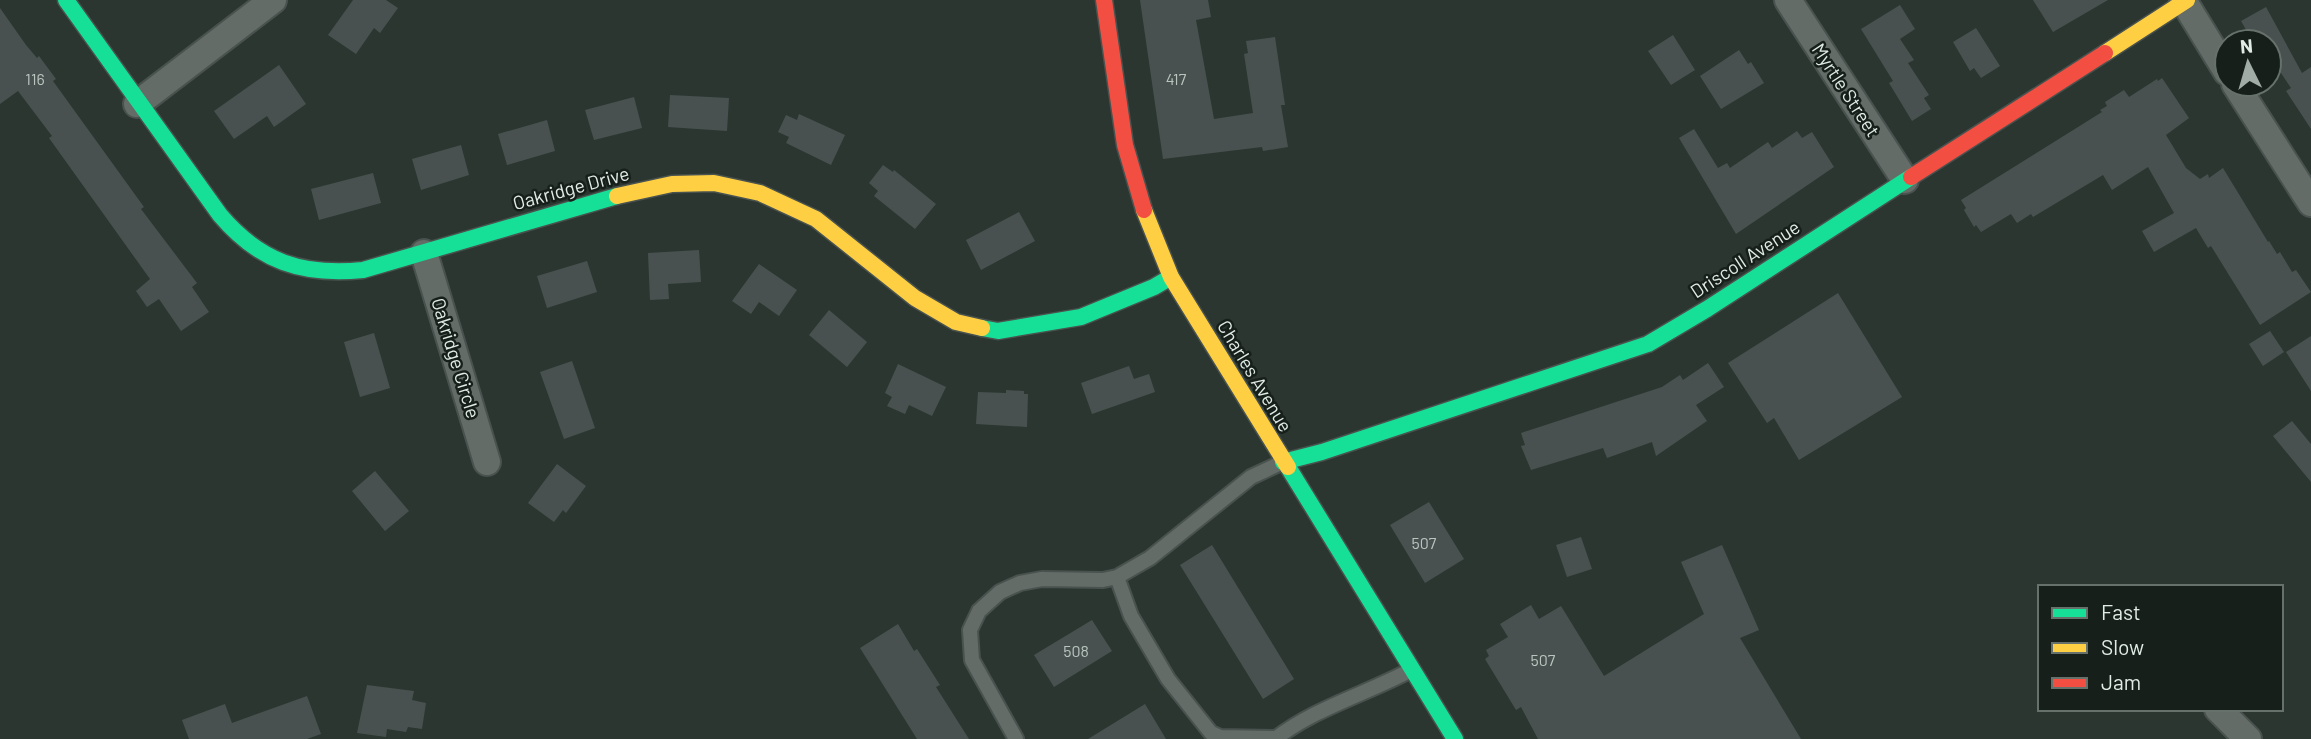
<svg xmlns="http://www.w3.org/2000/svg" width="2311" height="739" viewBox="0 0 2311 739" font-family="Barlow,sans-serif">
  <rect width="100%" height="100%" fill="#2b3631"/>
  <path fill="#48514f" d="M 353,0 L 386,0 L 398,8 L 380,33 L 374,28 L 356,54 L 328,35 Z
    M 1140,0 L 1208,0 L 1211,17 L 1196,20 L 1214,119 L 1253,113 L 1244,54 L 1248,53 L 1246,41 L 1275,37 L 1285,105 L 1281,105 L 1288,147 L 1263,151 L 1262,147 L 1163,159 Z
    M 2033,0 L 2108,0 L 2053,32 Z
    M 1900,5 L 1915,29 L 1900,39 L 1914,60 L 1908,63 L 1929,95 L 1924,98 L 1931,109 L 1912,121 L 1889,83 L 1893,81 L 1861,29 Z
    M 2266,7 L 2302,73 L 2311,67 L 2311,129 L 2286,91 L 2291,88 L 2269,55 L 2269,42 L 2253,42 L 2241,21 Z
    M 0,8 L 26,45 L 37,58 L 39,56 L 56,79 L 53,81 L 144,207 L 141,209 L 197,283 L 192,287 L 209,312 L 181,331 L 159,299 L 147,307 L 136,291 L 150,279 L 49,138 L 52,136 L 18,91 L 0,104 Z
    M 1976,28 L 2000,66 L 1981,78 L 1974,68 L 1970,71 L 1953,42 Z
    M 1673,35 L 1695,70 L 1671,85 L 1648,51 Z
    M 1739,50 L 1748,64 L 1751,62 L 1764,83 L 1721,109 L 1700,76 Z
    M 279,65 L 306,104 L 274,127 L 267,116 L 234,139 L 214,111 Z
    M 2162,78 L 2189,118 L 2166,135 L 2186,168 L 2200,179 L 2208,174 L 2209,178 L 2223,168 L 2268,242 L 2269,241 L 2277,254 L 2280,252 L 2292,272 L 2296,270 L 2311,292 L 2260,325 L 2211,246 L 2208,248 L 2196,228 L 2154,252 L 2142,231 L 2174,213 L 2148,167 L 2112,190 L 2103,175 L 2033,217 L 2031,214 L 2017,223 L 2011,214 L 1981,232 L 1976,225 L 1974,227 L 1964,210 L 1966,208 L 1961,200 L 2102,112 L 2100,110 L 2107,106 L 2105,102 L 2124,90 L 2129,97 L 2157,79 L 2158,81 Z
    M 670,95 L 729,98 L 727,131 L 668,127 Z
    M 634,97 L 642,128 L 594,140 L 585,110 Z
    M 799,114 L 845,135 L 831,165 L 786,143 L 789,137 L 778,132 L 786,115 L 797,120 Z
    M 547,120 L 555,151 L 507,165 L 498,134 Z
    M 1694,129 L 1718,168 L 1727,163 L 1730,168 L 1768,142 L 1772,148 L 1797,131 L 1802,138 L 1812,132 L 1834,167 L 1736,234 L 1679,138 Z
    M 461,145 L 469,175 L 421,190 L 412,159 Z
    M 883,165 L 893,172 L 894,170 L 936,204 L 915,229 L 874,196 L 878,191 L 869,183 Z
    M 373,173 L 381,203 L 319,220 L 311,189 Z
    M 1019,212 L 1035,241 L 981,270 L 966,240 Z
    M 699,250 L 701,282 L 668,284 L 669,299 L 650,300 L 648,253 Z
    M 587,261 L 597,292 L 547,308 L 537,276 Z
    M 759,264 L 797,290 L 779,316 L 759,302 L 751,314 L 732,301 Z
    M 1838,293 L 1902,397 L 1799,460 L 1774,418 L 1767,423 L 1728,363 Z
    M 829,310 L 867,342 L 847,367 L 809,335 Z
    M 2270,331 L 2284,352 L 2263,366 L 2249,344 Z
    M 374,333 L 390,388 L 360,397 L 344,342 Z
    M 2311,336 L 2311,391 L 2286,352 Z
    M 572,361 L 595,428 L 564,439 L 540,372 Z
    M 1708,363 L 1724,387 L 1696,405 L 1707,421 L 1656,456 L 1652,442 L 1607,458 L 1603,448 L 1531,470 L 1521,446 L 1525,445 L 1521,433 L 1662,387 L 1680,375 L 1683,380 Z
    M 898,364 L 946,387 L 932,416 L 909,405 L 905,414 L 887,406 L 892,397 L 885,393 Z
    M 1129,366 L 1134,379 L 1149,374 L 1155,392 L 1092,414 L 1081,383 Z
    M 1006,390 L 1024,391 L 1024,394 L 1028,394 L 1027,427 L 976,424 L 978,392 L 1006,393 Z
    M 2292,421 L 2311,444 L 2311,482 L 2273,436 Z
    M 557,464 L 586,486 L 566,513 L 563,510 L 554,522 L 528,503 Z
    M 375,471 L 409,511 L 385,531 L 352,491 Z
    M 1429,502 L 1464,559 L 1425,583 L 1390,525 Z
    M 1581,537 L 1592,569 L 1567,577 L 1556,545 Z
    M 1212,545 L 1294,679 L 1263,699 L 1180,565 Z
    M 1722,545 L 1759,630 L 1740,638 L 1801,739 L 1538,739 L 1521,707 L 1516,710 L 1485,659 L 1489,656 L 1486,650 L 1508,637 L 1500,624 L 1531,605 L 1539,619 L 1561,606 L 1604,676 L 1704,614 L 1681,562 Z
    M 1092,620 L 1112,651 L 1054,687 L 1034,655 Z
    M 898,624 L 914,651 L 917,649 L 940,685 L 936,687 L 969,739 L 917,739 L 860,648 Z
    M 367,685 L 414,691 L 412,700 L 426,703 L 422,729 L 408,727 L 406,732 L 387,729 L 386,737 L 357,733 Z
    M 307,696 L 321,734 L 307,739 L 189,739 L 182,720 L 225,704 L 232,723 Z
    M 1145,704 L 1166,739 L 1088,739 Z"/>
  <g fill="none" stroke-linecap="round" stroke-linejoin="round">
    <defs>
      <path id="lane" d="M 1117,577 L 1131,616 L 1168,679 L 1211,733 L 1220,737 L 1276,738
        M 1016,739 L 972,660 L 970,630 L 979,611 L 1000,592 L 1020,583 L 1042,579 L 1103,580 L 1117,577 L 1150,558 L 1251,477 L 1283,462
        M 1275,739 C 1315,708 1366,694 1411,670"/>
      <path id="street" d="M 1788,0 L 1905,180
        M 2183,0 L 2227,72
        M 2235,84 L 2311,203
        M 137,104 L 273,0
        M 424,253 L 487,462
        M 2218,709 L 2248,739"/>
      <path id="fast" d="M 66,0 L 220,215 C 260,262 302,276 363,270 L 617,196
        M 982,328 L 998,331 L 1081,317 L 1154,287 L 1171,277
        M 1283,462 L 1322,452 L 1648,344 L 1707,309 L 1911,177
        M 1288,467 L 1455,739"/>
      <path id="slow" d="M 2105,53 L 2187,0
        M 617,196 L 672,184 L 714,183 L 760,193 L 816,219 L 915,298 L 956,322 L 982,328
        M 1144,210 L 1171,277 L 1288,467"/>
      <path id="jam" d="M 1104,0 L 1125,145 L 1144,210
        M 1911,177 L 2105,53"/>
    </defs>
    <use href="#lane" stroke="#49524e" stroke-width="18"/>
    <use href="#street" stroke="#49524e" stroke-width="30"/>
    <use href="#fast" stroke="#49524e" stroke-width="19"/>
    <use href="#slow" stroke="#49524e" stroke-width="19"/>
    <use href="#jam" stroke="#49524e" stroke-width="19"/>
    <use href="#lane" stroke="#646c67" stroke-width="14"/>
    <use href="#street" stroke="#646c67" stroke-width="26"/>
    <use href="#fast" stroke="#16e098" stroke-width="16"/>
    <use href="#slow" stroke="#ffcf43" stroke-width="16"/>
    <use href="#jam" stroke="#f24e42" stroke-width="16"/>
  </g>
  <g text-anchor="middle" stroke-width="5" stroke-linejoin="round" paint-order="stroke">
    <g font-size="16" fill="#bac5c0">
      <text x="35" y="85">116</text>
      <text x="1176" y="85">417</text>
      <text x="1424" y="549">507</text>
      <text x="1076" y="657">508</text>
      <text x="1543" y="666">507</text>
    </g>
    <g font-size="19" fill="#e0ece5" stroke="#171f1b">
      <text transform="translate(1846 90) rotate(57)" y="7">Myrtle Street</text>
      <text transform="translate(571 188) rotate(-15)" y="7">Oakridge Drive</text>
      <text transform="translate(1745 259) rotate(-33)" y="7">Driscoll Avenue</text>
      <text transform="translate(456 358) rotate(73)" y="7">Oakridge Circle</text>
      <text transform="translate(1255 376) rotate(59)" y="7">Charles Avenue</text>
    </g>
  </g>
  <rect x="2038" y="585" width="245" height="126" fill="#171f1b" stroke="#67716c" stroke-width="2"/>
  <rect x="2052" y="608" width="35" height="10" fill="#16e098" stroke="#67716c" stroke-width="2"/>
  <text x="2101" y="620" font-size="21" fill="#e0ece5">Fast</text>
  <rect x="2052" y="643" width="35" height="10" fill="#ffcf43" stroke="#67716c" stroke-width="2"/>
  <text x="2101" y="655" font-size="21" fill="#e0ece5">Slow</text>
  <rect x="2052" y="678" width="35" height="10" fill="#f24e42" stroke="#67716c" stroke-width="2"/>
  <text x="2101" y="690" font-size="21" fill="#e0ece5">Jam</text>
  <g transform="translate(2248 63) rotate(355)"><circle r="33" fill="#171f1b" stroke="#67716c" stroke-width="2"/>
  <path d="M0-5L12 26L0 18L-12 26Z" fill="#a1aca6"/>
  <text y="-10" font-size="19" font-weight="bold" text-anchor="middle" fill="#e0ece5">N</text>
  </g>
</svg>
